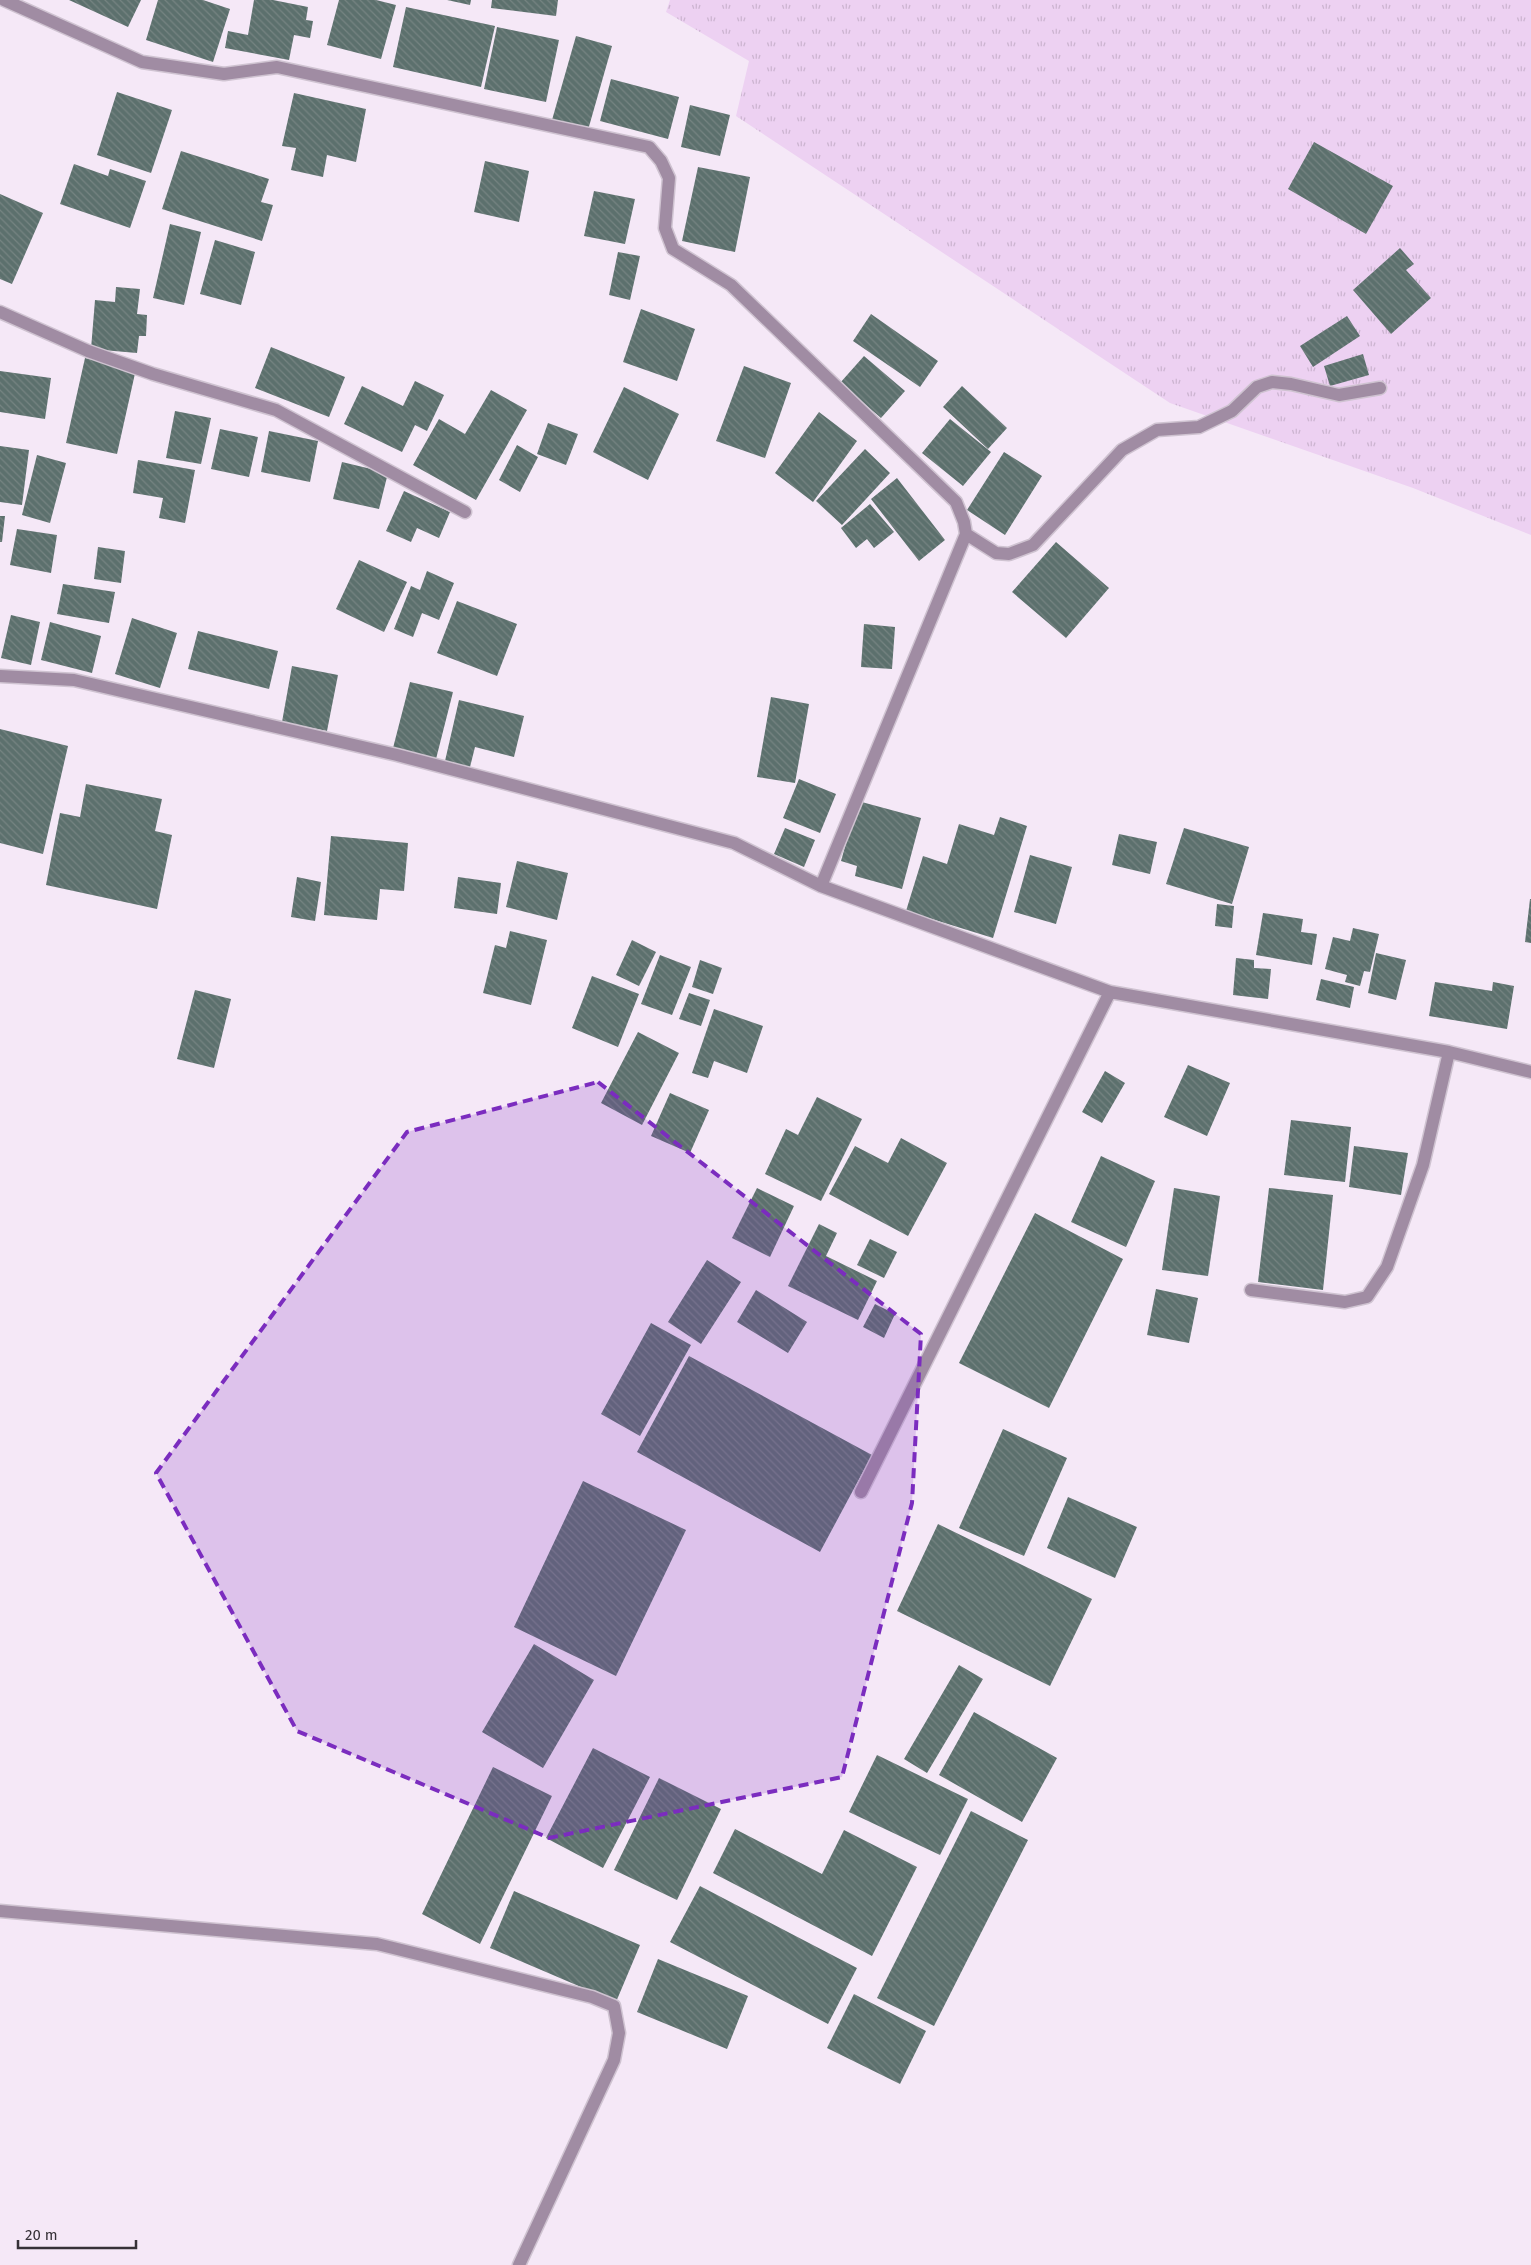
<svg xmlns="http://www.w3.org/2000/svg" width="1531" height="2265" viewBox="0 0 1531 2265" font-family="'Fira Sans',sans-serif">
  <defs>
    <pattern id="grass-tufts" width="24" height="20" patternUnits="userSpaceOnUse" patternTransform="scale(1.25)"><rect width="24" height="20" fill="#edd1f2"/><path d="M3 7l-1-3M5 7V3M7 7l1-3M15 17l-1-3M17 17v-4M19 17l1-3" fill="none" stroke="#ccb4d0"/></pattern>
    <pattern id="building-back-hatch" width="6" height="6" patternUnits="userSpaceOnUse" patternTransform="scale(1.25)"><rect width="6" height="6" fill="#5c706d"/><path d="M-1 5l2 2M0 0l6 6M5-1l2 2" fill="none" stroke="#768482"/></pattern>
  </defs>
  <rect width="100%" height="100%" fill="#f5e8f7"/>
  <path fill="url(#grass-tufts)" d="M 670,0 L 1531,0 L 1531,535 L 1413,488 L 1170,403 L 736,116 L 749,61 L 666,12 Z"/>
  <path fill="url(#building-back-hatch)" d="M 69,0 L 141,0 L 128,27 Z
    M 158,0 L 203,0 L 230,9 L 213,62 L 146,40 Z
    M 254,0 L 273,0 L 308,7 L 306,20 L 313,21 L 310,38 L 294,35 L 289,60 L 225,48 L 228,31 L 248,35 Z
    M 339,0 L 376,0 L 396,5 L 381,59 L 327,45 Z
    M 447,0 L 471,0 L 470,5 Z
    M 492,0 L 558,0 L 556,16 L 491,8 Z
    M 406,7 L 495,26 L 481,87 L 393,67 Z
    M 497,27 L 559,40 L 546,102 L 484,89 Z
    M 576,36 L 612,46 L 588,130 L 552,120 Z
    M 611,79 L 679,97 L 668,139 L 600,121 Z
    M 117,92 L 172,110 L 151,173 L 97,155 Z
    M 294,93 L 366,109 L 356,162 L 327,155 L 323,177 L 291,170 L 296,148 L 282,146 Z
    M 690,105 L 730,115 L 720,156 L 681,147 Z
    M 1314,142 L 1393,186 L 1366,234 L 1288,189 Z
    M 181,151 L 269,179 L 261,202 L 273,205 L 262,241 L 162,209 Z
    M 485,161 L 529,171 L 519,222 L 474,212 Z
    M 74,164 L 108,176 L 110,169 L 146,181 L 130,228 L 60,204 Z
    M 698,167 L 750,177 L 735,252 L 682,241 Z
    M 594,191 L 635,199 L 625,244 L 584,236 Z
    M 0,194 L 43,213 L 12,284 L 0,279 Z
    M 170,224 L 201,232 L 184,305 L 153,298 Z
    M 215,240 L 255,252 L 241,305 L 200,294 Z
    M 1400,248 L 1414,264 L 1406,270 L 1431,298 L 1391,334 L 1353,290 Z
    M 618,252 L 640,256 L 630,300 L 609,295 Z
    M 116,287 L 140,289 L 137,314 L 147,315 L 146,336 L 139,336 L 137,353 L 91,349 L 95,300 L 115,302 Z
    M 641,309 L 695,329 L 677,381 L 623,362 Z
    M 871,314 L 938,361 L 920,387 L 853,341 Z
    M 1347,316 L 1360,336 L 1313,367 L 1300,346 Z
    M 271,347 L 345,377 L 329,417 L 255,388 Z
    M 1363,354 L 1369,375 L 1330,386 L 1324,366 Z
    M 864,356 L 905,391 L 881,418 L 840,383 Z
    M 85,358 L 136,369 L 117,454 L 66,443 Z
    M 744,366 L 791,383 L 765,458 L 716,441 Z
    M 0,371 L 51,378 L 45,419 L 0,412 Z
    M 415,381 L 444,395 L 427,431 L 415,425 L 402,452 L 344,424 L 362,386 L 403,406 Z
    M 962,386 L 1007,428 L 988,449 L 943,407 Z
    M 624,387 L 679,414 L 648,480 L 593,452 Z
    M 491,390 L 527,410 L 476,500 L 413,465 L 439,419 L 465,434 Z
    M 175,411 L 211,418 L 201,464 L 166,458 Z
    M 819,412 L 857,441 L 813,502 L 775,473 Z
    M 950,419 L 991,452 L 963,486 L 922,453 Z
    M 548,423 L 578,434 L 566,465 L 537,454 Z
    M 220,429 L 258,437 L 249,477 L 211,469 Z
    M 269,431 L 318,441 L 310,482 L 261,472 Z
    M 517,445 L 538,457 L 520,492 L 499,480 Z
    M 0,446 L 29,450 L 22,505 L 0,502 Z
    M 865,449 L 890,473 L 842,525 L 816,501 Z
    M 1004,452 L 1042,476 L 1005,535 L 967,510 Z
    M 37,455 L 66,463 L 50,523 L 22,515 Z
    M 138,460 L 195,470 L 185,523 L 159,518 L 163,498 L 133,493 Z
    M 342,462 L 388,473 L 379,509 L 333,499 Z
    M 897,478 L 945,540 L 919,561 L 871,499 Z
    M 404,491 L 450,512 L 439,538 L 417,528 L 411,542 L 386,531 Z
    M 870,504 L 894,532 L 874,548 L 867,539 L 856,548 L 841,528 Z
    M 0,516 L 5,516 L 2,542 L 0,542 Z
    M 17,529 L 57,535 L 51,573 L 10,565 Z
    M 1056,542 L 1109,588 L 1066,638 L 1012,592 Z
    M 98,547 L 125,551 L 121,583 L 94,579 Z
    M 359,560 L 407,582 L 384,632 L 336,609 Z
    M 427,571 L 454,583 L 439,620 L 422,613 L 413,637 L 394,629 L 411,586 L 420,590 Z
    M 63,584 L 115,592 L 109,623 L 57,614 Z
    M 457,601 L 517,624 L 497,676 L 437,653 Z
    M 11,615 L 40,622 L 31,665 L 1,658 Z
    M 132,618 L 177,633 L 160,688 L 115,674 Z
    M 50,622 L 101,636 L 92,673 L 41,660 Z
    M 864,624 L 895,627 L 892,669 L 861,667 Z
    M 198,631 L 278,651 L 269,689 L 188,669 Z
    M 292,666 L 338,675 L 327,731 L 282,722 Z
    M 410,682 L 453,692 L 436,759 L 393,748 Z
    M 771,697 L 809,704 L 795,783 L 757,777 Z
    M 459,700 L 524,716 L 514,757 L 475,747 L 470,767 L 445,761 Z
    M 0,729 L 68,746 L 43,854 L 0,843 Z
    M 799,779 L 836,794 L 820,833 L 783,818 Z
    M 86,784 L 162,799 L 155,831 L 172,835 L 157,909 L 46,885 L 60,813 L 80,817 Z
    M 858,801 L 921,818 L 902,889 L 855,876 L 857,866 L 841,861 Z
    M 1000,817 L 1027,826 L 993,938 L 906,911 L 923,856 L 947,864 L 959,824 L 994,835 Z
    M 785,828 L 815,840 L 804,867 L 774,854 Z
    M 1184,828 L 1249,847 L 1232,904 L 1166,884 Z
    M 1119,834 L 1157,842 L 1150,874 L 1112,865 Z
    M 331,836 L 408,843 L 404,891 L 380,889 L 377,920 L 324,915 Z
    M 1030,855 L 1072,867 L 1056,924 L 1014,912 Z
    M 517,861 L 568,873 L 557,920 L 506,907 Z
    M 297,877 L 321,882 L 315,921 L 291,917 Z
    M 458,877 L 501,883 L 497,914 L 454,908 Z
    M 1530,899 L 1531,899 L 1531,943 L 1525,942 Z
    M 1217,904 L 1234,906 L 1232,928 L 1215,926 Z
    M 1263,913 L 1303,919 L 1301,932 L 1317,934 L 1312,965 L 1256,955 Z
    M 1353,928 L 1379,934 L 1370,972 L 1364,971 L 1360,986 L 1345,982 L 1347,975 L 1325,969 L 1333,937 L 1350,941 Z
    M 510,931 L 547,940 L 531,1005 L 483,993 L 495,945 L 506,948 Z
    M 632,940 L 656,952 L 639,986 L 616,975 Z
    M 1376,953 L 1406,960 L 1396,1000 L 1368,993 Z
    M 660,955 L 691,967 L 672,1015 L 641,1004 Z
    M 1236,958 L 1254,960 L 1254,968 L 1271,969 L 1268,999 L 1233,995 Z
    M 700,960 L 722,968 L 713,994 L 692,987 Z
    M 592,976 L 639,994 L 618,1047 L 572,1028 Z
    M 1321,979 L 1354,987 L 1350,1008 L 1316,1000 Z
    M 1435,982 L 1492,991 L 1493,982 L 1514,986 L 1507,1029 L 1429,1016 Z
    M 195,990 L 231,999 L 214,1068 L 177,1059 Z
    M 689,993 L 710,1000 L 701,1026 L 679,1019 Z
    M 714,1009 L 763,1026 L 747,1073 L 714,1061 L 708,1078 L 692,1073 Z
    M 638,1032 L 679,1053 L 642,1125 L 601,1103 Z
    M 1188,1065 L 1230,1083 L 1207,1136 L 1164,1117 Z
    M 1105,1071 L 1125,1083 L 1102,1123 L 1082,1112 Z
    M 670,1093 L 709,1110 L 690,1153 L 651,1136 Z
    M 817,1097 L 862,1119 L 821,1201 L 765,1174 L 786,1129 L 798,1135 Z
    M 1291,1120 L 1351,1127 L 1345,1182 L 1284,1175 Z
    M 901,1138 L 947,1163 L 908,1236 L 829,1194 L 855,1146 L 888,1163 Z
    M 1354,1146 L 1408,1153 L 1401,1195 L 1349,1187 Z
    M 1101,1156 L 1155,1181 L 1126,1247 L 1071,1222 Z
    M 757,1188 L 794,1206 L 770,1257 L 732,1238 Z
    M 1174,1188 L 1220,1196 L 1208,1276 L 1162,1270 Z
    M 1269,1188 L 1333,1195 L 1323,1290 L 1258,1282 Z
    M 1035,1213 L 1123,1259 L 1049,1408 L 959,1363 Z
    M 819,1224 L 837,1233 L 826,1256 L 877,1281 L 858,1320 L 788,1286 Z
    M 870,1239 L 897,1252 L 884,1278 L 857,1265 Z
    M 707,1260 L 741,1282 L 701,1344 L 668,1322 Z
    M 1156,1289 L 1198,1298 L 1189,1343 L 1147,1335 Z
    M 756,1290 L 807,1322 L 788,1353 L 737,1322 Z
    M 875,1304 L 895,1314 L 884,1338 L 863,1327 Z
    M 651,1323 L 691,1345 L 640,1436 L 601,1414 Z
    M 689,1356 L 872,1455 L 820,1552 L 637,1452 Z
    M 1003,1429 L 1067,1458 L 1024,1556 L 959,1528 Z
    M 583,1481 L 686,1530 L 616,1676 L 514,1627 Z
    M 1068,1497 L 1137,1527 L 1115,1578 L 1047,1548 Z
    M 938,1524 L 1092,1599 L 1050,1686 L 897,1611 Z
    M 534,1644 L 594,1680 L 543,1768 L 482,1732 Z
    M 959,1665 L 983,1679 L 927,1773 L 904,1759 Z
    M 974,1712 L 1057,1758 L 1022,1822 L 939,1775 Z
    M 593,1748 L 650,1777 L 603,1868 L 546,1838 Z
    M 877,1755 L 968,1799 L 940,1855 L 849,1812 Z
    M 493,1767 L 552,1796 L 480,1944 L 422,1914 Z
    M 659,1778 L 721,1809 L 677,1900 L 614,1870 Z
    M 971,1811 L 1028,1840 L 934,2026 L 877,1998 Z
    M 735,1829 L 822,1874 L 844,1830 L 917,1867 L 872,1956 L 713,1873 Z
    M 700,1886 L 857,1968 L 828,2024 L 670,1942 Z
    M 514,1891 L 640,1945 L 616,2002 L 490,1948 Z
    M 658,1959 L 748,1996 L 727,2049 L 637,2012 Z
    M 854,1994 L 926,2031 L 900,2084 L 827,2048 Z"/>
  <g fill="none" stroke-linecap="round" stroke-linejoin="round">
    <defs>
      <path id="minor" d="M 4,0 L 142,62 L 224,74 L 277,67 L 649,147 L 661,161 L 669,178 L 665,228 L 673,249 L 731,285 L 956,502 L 964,522 L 966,534 L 821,886
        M 0,312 L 88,351 L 153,374 L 276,410 L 465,512
        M 966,534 L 996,553 L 1009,554 L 1033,545 L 1122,450 L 1157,430 L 1199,427 L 1232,411 L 1257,387 L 1272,382 L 1291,384 L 1339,395 L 1380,388
        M 0,676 L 74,680 L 397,755 L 734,843 L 821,886 L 1110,992 L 1449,1052 L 1531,1072
        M 1251,1290 L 1345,1302 L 1367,1297 L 1387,1267 L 1423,1165 L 1449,1052
        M 861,1492 L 1110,992
        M 0,1911 L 377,1944 L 592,1997 L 614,2006 L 619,2033 L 614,2060 L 519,2265"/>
    </defs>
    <use href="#minor" stroke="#cfc3d1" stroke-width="15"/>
    <use href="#minor" stroke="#a08ca3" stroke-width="12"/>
  </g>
  <path fill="#7b2cbf" fill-opacity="0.2" stroke="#7b2cbf" stroke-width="4" stroke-dasharray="10 6" stroke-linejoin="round" d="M 598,1082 L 921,1334 L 912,1503 L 842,1777 L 549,1838 L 297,1731 L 156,1473 L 407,1132 Z"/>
  <path d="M18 2240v8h118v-8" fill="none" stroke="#363137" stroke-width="2.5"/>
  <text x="25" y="2240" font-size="15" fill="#363137" stroke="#f5e8f7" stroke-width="4" paint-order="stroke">20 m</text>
</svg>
